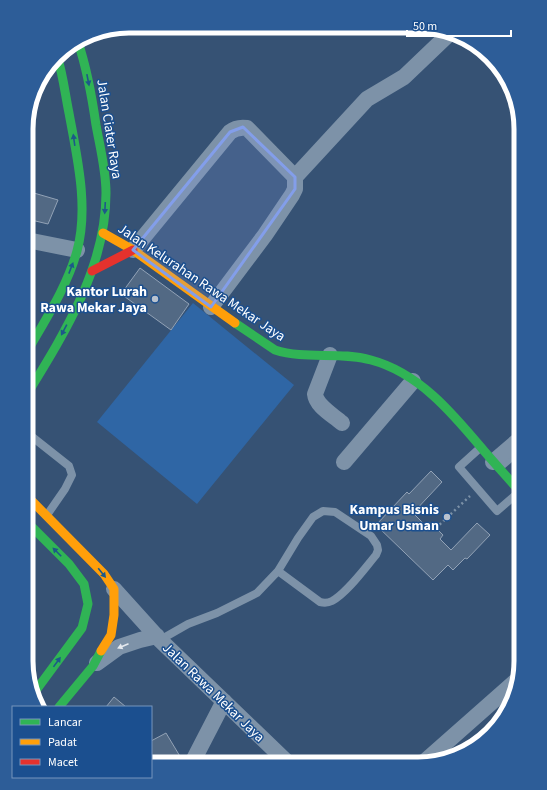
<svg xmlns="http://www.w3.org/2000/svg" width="547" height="790" viewBox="0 0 547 790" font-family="'Source Sans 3',sans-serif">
  <rect width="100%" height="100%" fill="#365274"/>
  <path fill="#2f66a5" d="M 193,303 L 294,385 L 197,504 L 97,422 Z"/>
  <path fill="#526984" stroke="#92a2b6" d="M 27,191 L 58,200 L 48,224 L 27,219 Z
    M 140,268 L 189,304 L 171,330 L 121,294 Z
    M 521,457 L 521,471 L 514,463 Z
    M 431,471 L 442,482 L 413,513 L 426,526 L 429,522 L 436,528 L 443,535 L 440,539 L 451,550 L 477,523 L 490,535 L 467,559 L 465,558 L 453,570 L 448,565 L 433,580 L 376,525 L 407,492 L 409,494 Z
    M 114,697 L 126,707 L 106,707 Z
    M 166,733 L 184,763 L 151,763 L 151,741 Z"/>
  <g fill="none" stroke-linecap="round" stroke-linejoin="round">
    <path stroke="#7d92a8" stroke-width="2.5" stroke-dasharray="2 3" stroke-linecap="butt" d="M 436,528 L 470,496"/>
    <path stroke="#7d92a8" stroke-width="8" d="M 26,432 L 69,466 L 72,475 L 65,489 L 47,515
      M 480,448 L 459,467 L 497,511 L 519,492
      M 499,468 L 521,449
      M 160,640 L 188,624 L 217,613 L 257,593 L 278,571 L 298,538 L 313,517 L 323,511 L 335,512 L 371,536 L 377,545 L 378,550 L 376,555 C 365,568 347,593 332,601 C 328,603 324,603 320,602 L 278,571"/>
    <path stroke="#7d92a8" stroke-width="16" d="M 27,240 L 77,250
      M 133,250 L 230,132 C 235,128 240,127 247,128 L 295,177 L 367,99 L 404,77 L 449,34
      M 211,307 L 265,235 L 292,195 L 295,189 L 295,177
      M 330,355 L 315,394 C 316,406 333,415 342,423
      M 344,462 L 413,381
      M 493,462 L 521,438
      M 114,589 L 160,640 L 289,764
      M 97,663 L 119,647 L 140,640 L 157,636
      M 192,763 L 224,701
      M 423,763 L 517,680"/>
    <path stroke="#30b455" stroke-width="9" d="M 235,323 L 275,350 C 306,360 339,351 371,360 C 420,373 454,415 485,452 C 497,466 509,479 521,493
      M 27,352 C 45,320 67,287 77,251 C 89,207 77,157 69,113 C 65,94 63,74 57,56
      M 26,396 C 64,334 106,268 106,193 C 106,170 100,147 96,125 C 92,97 87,69 78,42
      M 26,521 L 69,564 L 84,584 L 88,604 L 82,628 L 34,693
      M 59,707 L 93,666 L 101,651"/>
    <path stroke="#ff9f0a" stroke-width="9" d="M 103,233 L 133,250 L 235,323
      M 26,495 L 104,574 L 114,589 L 114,615 L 111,635 L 101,651"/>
    <path stroke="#e5322d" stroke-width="9" d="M 92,271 L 133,250"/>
  </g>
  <defs><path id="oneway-solid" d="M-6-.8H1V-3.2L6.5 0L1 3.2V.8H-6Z"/></defs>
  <g fill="#1d5989">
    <use href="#oneway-solid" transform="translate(88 80) rotate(79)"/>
    <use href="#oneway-solid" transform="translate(74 140) rotate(-98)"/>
    <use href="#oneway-solid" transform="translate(105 208) rotate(93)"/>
    <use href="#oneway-solid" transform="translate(71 268) rotate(-69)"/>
    <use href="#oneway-solid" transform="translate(64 330) rotate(118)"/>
    <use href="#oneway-solid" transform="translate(57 552) rotate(-135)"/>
    <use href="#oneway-solid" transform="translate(102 573) rotate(51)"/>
    <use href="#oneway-solid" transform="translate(57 662) rotate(-54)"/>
  </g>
  <use fill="#e5e9ee" href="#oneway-solid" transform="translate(123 646) rotate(157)"/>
  <path fill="#839eea" fill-opacity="0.2" stroke="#839eea" stroke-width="3" stroke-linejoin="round" d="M 243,127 L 295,177 L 295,189 L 211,307 L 133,250 L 230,132 Z"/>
  <g fill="#b9c2ce" stroke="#1b4f8f" stroke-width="1.5">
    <circle cx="155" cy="299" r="4"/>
    <circle cx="447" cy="517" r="4"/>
  </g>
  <g text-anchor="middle" stroke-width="3" stroke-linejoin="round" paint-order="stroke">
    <g font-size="14" fill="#fff" stroke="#1b4f8f">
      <text transform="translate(110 129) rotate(81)" y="5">Jalan Ciater Raya</text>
      <text transform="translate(202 282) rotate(34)" y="5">Jalan Kelurahan Rawa Mekar Jaya</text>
      <text transform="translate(214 692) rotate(44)" y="5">Jalan Rawa Mekar Jaya</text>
    </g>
    <g font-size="14" font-weight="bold" fill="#fff" stroke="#1b4f8f" text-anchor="end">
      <text x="147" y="296">Kantor Lurah<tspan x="147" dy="16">Rawa Mekar Jaya</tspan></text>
      <text x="439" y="514">Kampus Bisnis<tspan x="439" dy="16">Umar Usman</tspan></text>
    </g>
  </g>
  <path d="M0 0H547V790H0ZM129 33H418A96 96 0 0 1 514 129V661A96 96 0 0 1 418 757H129A96 96 0 0 1 33 661V129A96 96 0 0 1 129 33Z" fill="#2d5d98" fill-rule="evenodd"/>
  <path fill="none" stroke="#fff" stroke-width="5" d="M129 33H418A96 96 0 0 1 514 129V661A96 96 0 0 1 418 757H129A96 96 0 0 1 33 661V129A96 96 0 0 1 129 33Z"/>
  <rect x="12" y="706" width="140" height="72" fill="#1b4f8f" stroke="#7695bc"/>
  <rect x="20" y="719" width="20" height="6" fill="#30b455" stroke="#7695bc"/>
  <text x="48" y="726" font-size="12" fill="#ffffff">Lancar</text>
  <rect x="20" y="739" width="20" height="6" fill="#ff9f0a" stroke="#7695bc"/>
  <text x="48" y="746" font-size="12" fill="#ffffff">Padat</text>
  <rect x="20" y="759" width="20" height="6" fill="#e5322d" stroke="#7695bc"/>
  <text x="48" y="766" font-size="12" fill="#ffffff">Macet</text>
  <path d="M407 30v6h104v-6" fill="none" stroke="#ffffff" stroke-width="2"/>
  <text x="413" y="30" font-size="12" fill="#ffffff" stroke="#1b4f8f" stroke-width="3" paint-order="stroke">50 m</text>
</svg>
